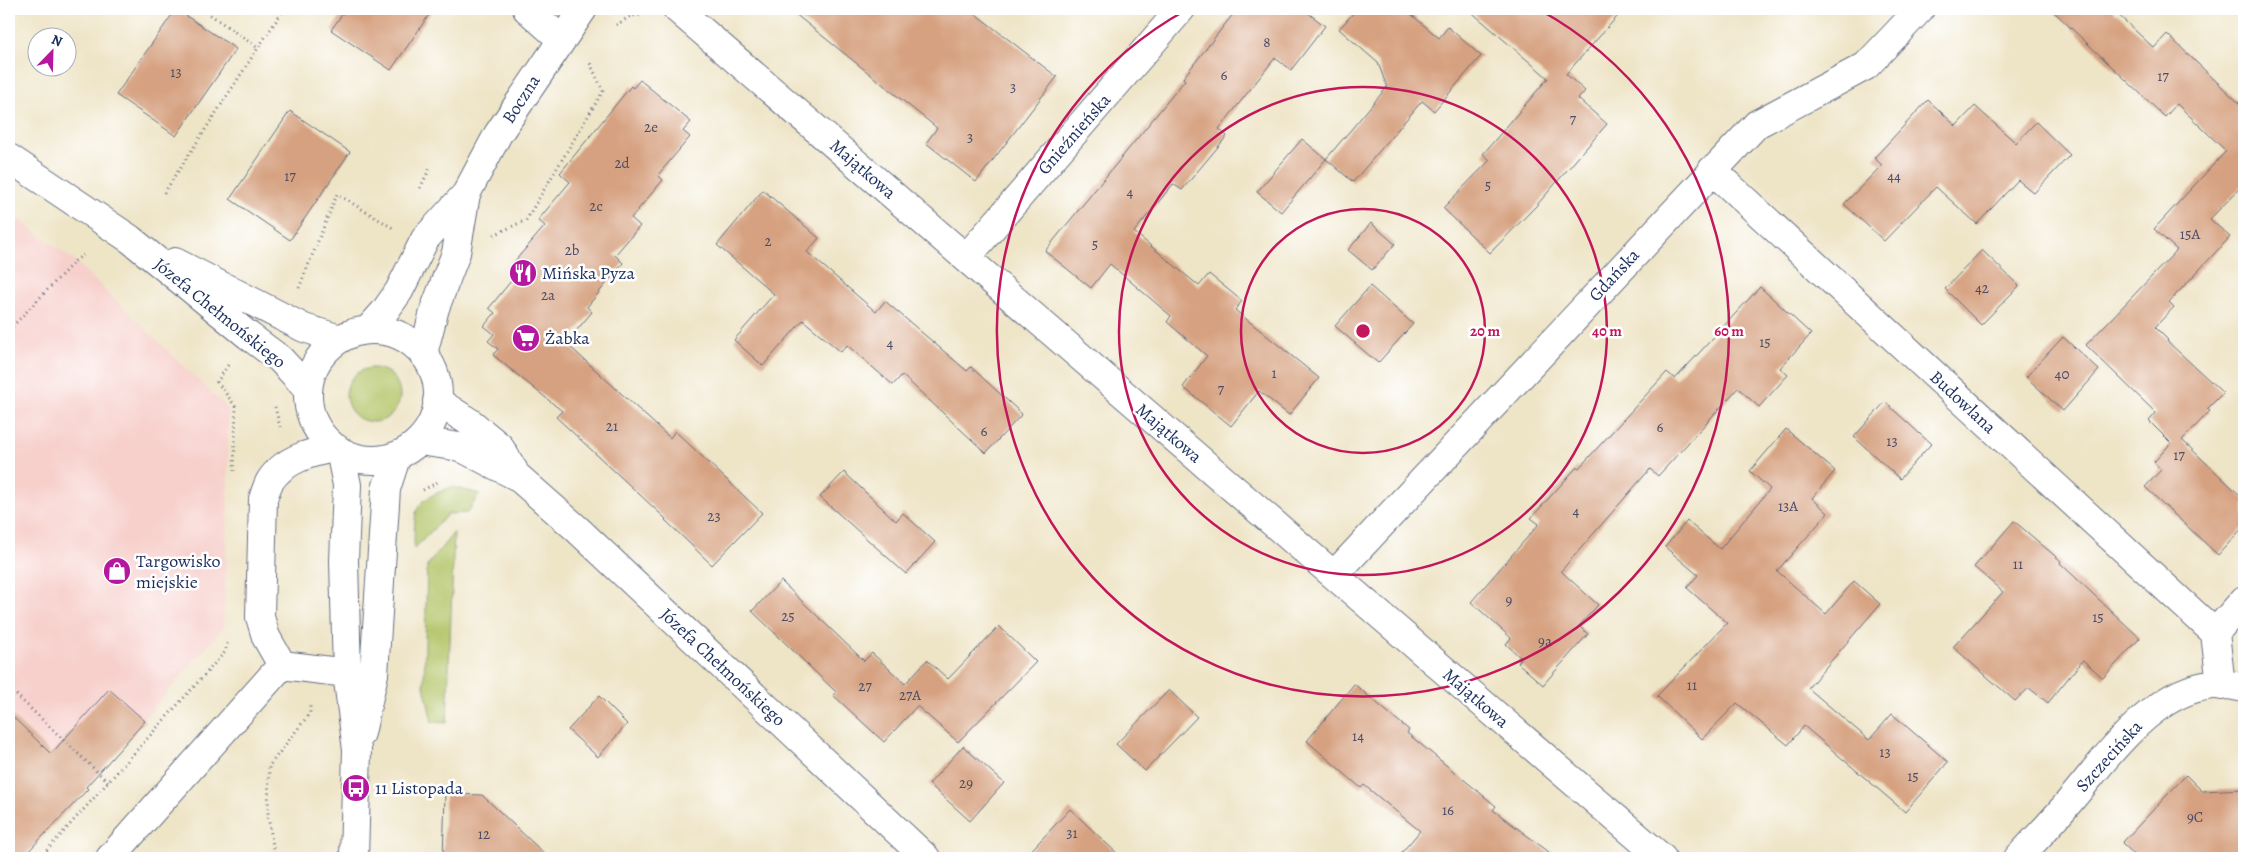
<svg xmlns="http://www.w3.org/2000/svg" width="2253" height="867" viewBox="0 0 2253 867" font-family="Alegreya,serif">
  <rect width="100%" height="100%" fill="#fff"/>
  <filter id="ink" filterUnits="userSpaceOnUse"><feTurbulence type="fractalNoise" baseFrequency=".02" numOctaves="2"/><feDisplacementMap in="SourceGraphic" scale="10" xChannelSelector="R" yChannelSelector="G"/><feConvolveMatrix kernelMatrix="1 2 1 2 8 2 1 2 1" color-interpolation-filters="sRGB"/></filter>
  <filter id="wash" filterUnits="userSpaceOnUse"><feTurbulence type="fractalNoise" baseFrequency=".0096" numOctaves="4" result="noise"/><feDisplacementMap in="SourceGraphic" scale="20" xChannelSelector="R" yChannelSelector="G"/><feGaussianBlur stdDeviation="1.12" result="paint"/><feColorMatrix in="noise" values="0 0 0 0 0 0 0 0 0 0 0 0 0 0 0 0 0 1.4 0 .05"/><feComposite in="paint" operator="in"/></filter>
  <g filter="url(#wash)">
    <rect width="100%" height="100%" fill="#eee4c6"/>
    <path fill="#f7d0cc" d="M 9,213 L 75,261 L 228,409 L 228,515 L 223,628 L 22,858 L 9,858 Z"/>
    <path fill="#b3c468" stroke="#677a63" d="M346 395a27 27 0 1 1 54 0a27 27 0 1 1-54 0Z
      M 452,487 L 480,494 L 467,513 L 448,514 L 414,549 C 415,508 411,502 452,487 Z
      M 454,532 L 447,723 L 432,722 L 424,686 L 427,566 Z"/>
    <g id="blocks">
      <path fill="#d6a180" d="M 176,9 L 236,49 L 176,136 L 116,95 Z
        M 346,9 L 433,9 L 391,70 L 331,30 Z
        M 789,9 L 969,9 L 1057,77 L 976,182 L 926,143 L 937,128 Z
        M 1237,9 L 1303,9 L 1325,26 L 1291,70 L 1275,58 L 1219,129 L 1227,136 L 1182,190 L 1173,184 L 1134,232 L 1199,286 L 1209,274 L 1242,301 L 1235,310 L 1319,378 L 1289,415 L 1259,391 L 1231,426 L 1183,387 L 1207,356 L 1167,322 L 1171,316 L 1110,264 L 1091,288 L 1045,251 L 1185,80 L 1183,78 Z
        M 1357,9 L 1405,9 L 1439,38 L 1448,27 L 1481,56 L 1434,111 L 1422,101 L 1353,182 L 1326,159 L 1387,87 L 1378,63 L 1339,29 Z
        M 1468,9 L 1624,9 L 1566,74 L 1585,91 L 1578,99 L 1607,124 L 1536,206 L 1490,253 L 1443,208 L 1490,160 L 1483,154 L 1548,78 Z
        M 2051,9 L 2112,9 L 2154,48 L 2167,34 L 2244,108 L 2244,184 L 2210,219 L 2230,237 L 2169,302 L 2174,307 L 2155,327 L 2168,340 L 2167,341 L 2223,393 L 2207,409 L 2210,411 L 2182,440 L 2244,499 L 2244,526 L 2218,555 L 2145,487 L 2161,470 L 2154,462 L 2171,443 L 2149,421 L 2156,413 L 2086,345 L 2177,250 L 2154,229 L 2226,151 L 2177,104 L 2165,117 Z
        M 640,80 L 691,122 L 683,131 L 690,137 L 658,175 L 663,180 L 631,218 L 640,226 L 615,255 L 623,263 L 587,307 L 592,312 L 566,343 L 670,438 L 675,431 L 762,513 L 712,565 L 665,520 L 666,519 L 556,417 L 562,411 L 493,355 L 498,349 L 488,341 L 494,334 L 484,326 L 495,313 L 489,308 L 516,275 L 508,269 L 545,226 L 538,220 L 570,182 L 560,173 L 631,86 L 633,88 Z
        M 1928,100 L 1956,126 L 1975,106 L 2016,143 L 2036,122 L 2070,155 L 2034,193 L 2018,180 L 1977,224 L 1936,187 L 1884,241 L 1844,204 L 1882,165 L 1874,158 Z
        M 290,111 L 350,152 L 290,240 L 230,199 Z
        M 1302,139 L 1326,159 L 1281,212 L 1257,192 Z
        M 763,190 L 819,238 L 807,252 L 876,312 L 885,301 L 967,371 L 971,367 L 1022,414 L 986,453 L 902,375 L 893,385 L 847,345 L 841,352 L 803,320 L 763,366 L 734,340 L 774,294 L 717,245 Z
        M 1371,223 L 1395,244 L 1372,270 L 1348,250 Z
        M 1982,250 L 2019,286 L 1981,325 L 1945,289 Z
        M 1370,286 L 1413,324 L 1378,363 L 1335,326 Z
        M 1760,287 L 1811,334 L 1780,368 L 1788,375 L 1759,407 L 1738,388 L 1658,476 L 1650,469 L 1561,571 L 1598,605 L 1579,626 L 1588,634 L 1543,685 L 1518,663 L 1521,658 L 1506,644 L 1511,638 L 1471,602 L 1539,524 L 1531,518 L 1577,467 L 1579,468 L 1667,372 L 1675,379 Z
        M 2063,337 L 2099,370 L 2063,411 L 2026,377 Z
        M 1885,402 L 1931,444 L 1900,479 L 1854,437 Z
        M 1786,429 L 1835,471 L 1812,498 L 1828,513 L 1777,571 L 1826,614 L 1854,581 L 1880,604 L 1808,688 L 1869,740 L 1892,714 L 1948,762 L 1905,812 L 1804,726 L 1788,745 L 1737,703 L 1702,739 L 1657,696 L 1727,623 L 1687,588 L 1698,575 L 1665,547 L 1687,521 L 1720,549 L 1770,489 L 1750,471 Z
        M 844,472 L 896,521 L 903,513 L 935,542 L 906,574 L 820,497 Z
        M 2014,521 L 2061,561 L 2060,563 L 2140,638 L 2103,678 L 2083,660 L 2048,703 L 2029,688 L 2015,701 L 1953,647 L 2003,592 L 1974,567 Z
        M 781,581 L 864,661 L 872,653 L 905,684 L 927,660 L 948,679 L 999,626 L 1036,662 L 958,742 L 917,706 L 884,742 L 833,695 L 836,692 L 752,611 Z
        M 1354,684 L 1409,730 L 1407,733 L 1496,806 L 1493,810 L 1557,858 L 1397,858 L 1420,831 L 1364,785 L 1361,788 L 1307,741 Z
        M 109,689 L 145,721 L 86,787 L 88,789 L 22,858 L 9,858 L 9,713 L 51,754 Z
        M 1169,690 L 1197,717 L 1145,771 L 1116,744 Z
        M 599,696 L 627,724 L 598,757 L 568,730 Z
        M 963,746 L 1004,783 L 970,821 L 929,784 Z
        M 2186,775 L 2202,791 L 2244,789 L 2244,858 L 2138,858 L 2122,843 Z
        M 445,794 L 482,795 L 549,858 L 443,858 Z
        M 1070,809 L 1122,858 L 1024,858 Z"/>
    </g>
  </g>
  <g filter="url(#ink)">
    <use href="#blocks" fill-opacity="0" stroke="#656e82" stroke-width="1"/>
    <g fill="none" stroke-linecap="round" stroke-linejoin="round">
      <defs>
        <path id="minor" d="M 527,9 L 561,39
          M 677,9 L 1662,858
          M 9,158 L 130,239 L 249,336 L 280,359 L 308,389
          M 1712,170 L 2215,633
          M 966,258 L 1181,9
          M 175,262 L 304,328 L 340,339
          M 368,330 L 385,311 L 399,291 L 425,239 L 466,194 L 498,134 L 583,9
          M308 395a65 65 0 1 1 130 0a65 65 0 1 1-130 0Z
          M 423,354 L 435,308 L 456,253 L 466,194
          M 437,401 L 471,423 L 499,446 L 514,471
          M 419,441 L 460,447 L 518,477 L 577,529 L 926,858
          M 340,451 L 347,485 L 344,561 L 347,673 L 357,750 L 354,858
          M 1334,575 L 1757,124 L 1866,66 L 1920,9
          M 2215,633 L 2221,686
          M 2215,633 L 2244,600
          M 282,665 L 266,637 L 260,617 L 263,499 C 265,493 267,486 270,481 C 284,459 312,452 336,448
          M 361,733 L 374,674 L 386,489 L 396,458
          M 110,858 L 282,665 L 347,673
          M 2018,858 C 2037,838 2056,818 2074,796 C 2114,748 2170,667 2244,688"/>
      </defs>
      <use href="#minor" stroke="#656e82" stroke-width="30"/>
      <path stroke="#656e82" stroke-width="3" stroke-dasharray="1 4" stroke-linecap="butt" d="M 202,9 L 258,48 L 284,9
        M 616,25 L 631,16 L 642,15
        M 420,188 L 431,166
        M 164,193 L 258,48
        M 494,235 L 526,220 L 603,91 L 590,63
        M 299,288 L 337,194 L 393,228
        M 9,330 L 75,261 L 83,255
        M 228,365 L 217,382 L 236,407 L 234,471
        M 275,407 L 280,427
        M 423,490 L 440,481
        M 9,688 L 108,782
        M 40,858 L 225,652 L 228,640
        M 275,858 L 268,816 L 269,766 L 310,713 L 310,703"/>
      <use href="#minor" stroke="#fff" stroke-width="28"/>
    </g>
  </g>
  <g fill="none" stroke="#c2185b" stroke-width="2.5">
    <circle cx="1363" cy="331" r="122"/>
    <circle cx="1363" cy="331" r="244"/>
    <path d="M1538 9A366 366 0 1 1 1188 9"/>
  </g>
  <defs>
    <symbol id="restaurant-disc" viewBox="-11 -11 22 22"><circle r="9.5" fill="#b5179e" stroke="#fff"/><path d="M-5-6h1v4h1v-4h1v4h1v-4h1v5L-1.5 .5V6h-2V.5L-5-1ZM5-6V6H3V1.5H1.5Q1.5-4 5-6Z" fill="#fff"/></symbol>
    <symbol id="supermarket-disc" viewBox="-11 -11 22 22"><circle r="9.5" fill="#b5179e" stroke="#fff"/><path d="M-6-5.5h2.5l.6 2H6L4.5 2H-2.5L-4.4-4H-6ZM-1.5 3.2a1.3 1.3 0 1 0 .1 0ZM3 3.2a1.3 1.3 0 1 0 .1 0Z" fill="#fff"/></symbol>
    <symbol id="shop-disc" viewBox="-11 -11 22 22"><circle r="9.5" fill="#b5179e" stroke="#fff"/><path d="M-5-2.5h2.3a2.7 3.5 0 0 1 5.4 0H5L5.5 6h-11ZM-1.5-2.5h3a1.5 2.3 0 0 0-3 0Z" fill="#fff"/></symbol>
    <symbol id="bus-disc" viewBox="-11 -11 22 22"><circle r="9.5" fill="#b5179e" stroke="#fff"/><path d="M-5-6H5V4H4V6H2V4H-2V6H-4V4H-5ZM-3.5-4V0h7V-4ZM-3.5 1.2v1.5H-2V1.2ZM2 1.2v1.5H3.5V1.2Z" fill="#fff"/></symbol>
  </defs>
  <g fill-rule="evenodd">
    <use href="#restaurant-disc" x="507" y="257" width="32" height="32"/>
    <use href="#supermarket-disc" x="510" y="322" width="32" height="32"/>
    <use href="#shop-disc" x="101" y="555" width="32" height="32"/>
    <use href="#bus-disc" x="340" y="772" width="32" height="32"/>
  </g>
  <g text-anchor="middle" stroke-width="5" stroke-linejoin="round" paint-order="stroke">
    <g font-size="15" fill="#4a4c66">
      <text x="1267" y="47">8</text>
      <text x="176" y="77">13</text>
      <text x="1224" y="80">6</text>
      <text x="2163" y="81">17</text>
      <text x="1013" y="92">3</text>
      <text x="1573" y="124">7</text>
      <text x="651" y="132">2e</text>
      <text x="970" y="142">3</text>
      <text x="622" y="168">2d</text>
      <text x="290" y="181">17</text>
      <text x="1894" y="181">44</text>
      <text x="1488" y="190">5</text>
      <text x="1130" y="197">4</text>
      <text x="596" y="211">2c</text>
      <text x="2190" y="239">15A</text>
      <text x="768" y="246">2</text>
      <text x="1095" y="249">5</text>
      <text x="572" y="255">2b</text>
      <text x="1982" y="293">42</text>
      <text x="548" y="300">2a</text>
      <text x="1765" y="347">15</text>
      <text x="890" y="348">4</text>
      <text x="1274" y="378">1</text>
      <text x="2062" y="379">40</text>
      <text x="1221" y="394">7</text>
      <text x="612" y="431">21</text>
      <text x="1660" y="432">6</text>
      <text x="984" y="436">6</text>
      <text x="1892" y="446">13</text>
      <text x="2179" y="460">17</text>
      <text x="1788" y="511">13A</text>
      <text x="1576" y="516">4</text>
      <text x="714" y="521">23</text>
      <text x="2018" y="569">11</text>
      <text x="1509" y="605">9</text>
      <text x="788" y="621">25</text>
      <text x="2098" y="622">15</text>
      <text x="1545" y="646">9a</text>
      <text x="1692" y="690">11</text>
      <text x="865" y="691">27</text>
      <text x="910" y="700">27A</text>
      <text x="1358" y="741">14</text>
      <text x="1885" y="757">13</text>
      <text x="1913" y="781">15</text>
      <text x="966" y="788">29</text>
      <text x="1448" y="815">16</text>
      <text x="2195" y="822">9C</text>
      <text x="1072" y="838">31</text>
      <text x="484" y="839">12</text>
    </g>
    <g font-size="18" fill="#1b2f5e" stroke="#fff">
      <text transform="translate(521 99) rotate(-57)" y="6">Boczna</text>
      <text transform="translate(1074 134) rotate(-49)" y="6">Gnieźnieńska</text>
      <text transform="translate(863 169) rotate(41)" y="6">Majątkowa</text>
      <text transform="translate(1614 275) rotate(-47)" y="6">Gdańska</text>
      <text transform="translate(220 313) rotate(39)" y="6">Józefa Chełmońskiego</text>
      <text transform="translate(1963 402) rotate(43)" y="6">Budowlana</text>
      <text transform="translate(1169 433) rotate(41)" y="6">Majątkowa</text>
      <text transform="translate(723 667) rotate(43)" y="6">Józefa Chełmońskiego</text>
      <text transform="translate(1476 698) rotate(41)" y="6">Majątkowa</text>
      <text transform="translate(2109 756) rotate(-48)" y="6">Szczecińska</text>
    </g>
    <g font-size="18" fill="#1b2f5e" stroke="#fff" text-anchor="start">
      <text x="542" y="279">Mińska Pyza</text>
      <text x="545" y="344">Żabka</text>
      <text x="136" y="567">Targowisko<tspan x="136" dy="21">miejskie</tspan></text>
      <text x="375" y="794">11 Listopada</text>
    </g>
  </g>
  <circle cx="1363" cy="331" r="8" fill="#c2185b" stroke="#fff" stroke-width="2.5"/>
  <g font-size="15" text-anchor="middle" font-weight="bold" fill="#c2185b" stroke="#fff" stroke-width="5" stroke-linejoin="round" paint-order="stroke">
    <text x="1485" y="336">20 m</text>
    <text x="1607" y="336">40 m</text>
    <text x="1729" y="336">60 m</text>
  </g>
  <rect width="2253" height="867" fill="none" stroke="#fff" stroke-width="30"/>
  <g transform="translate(52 52) rotate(23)"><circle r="24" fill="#ffffff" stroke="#a4acbf"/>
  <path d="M0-4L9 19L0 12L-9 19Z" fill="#b5179e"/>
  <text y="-8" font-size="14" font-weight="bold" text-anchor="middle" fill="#1b2f5e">N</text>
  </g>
</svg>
